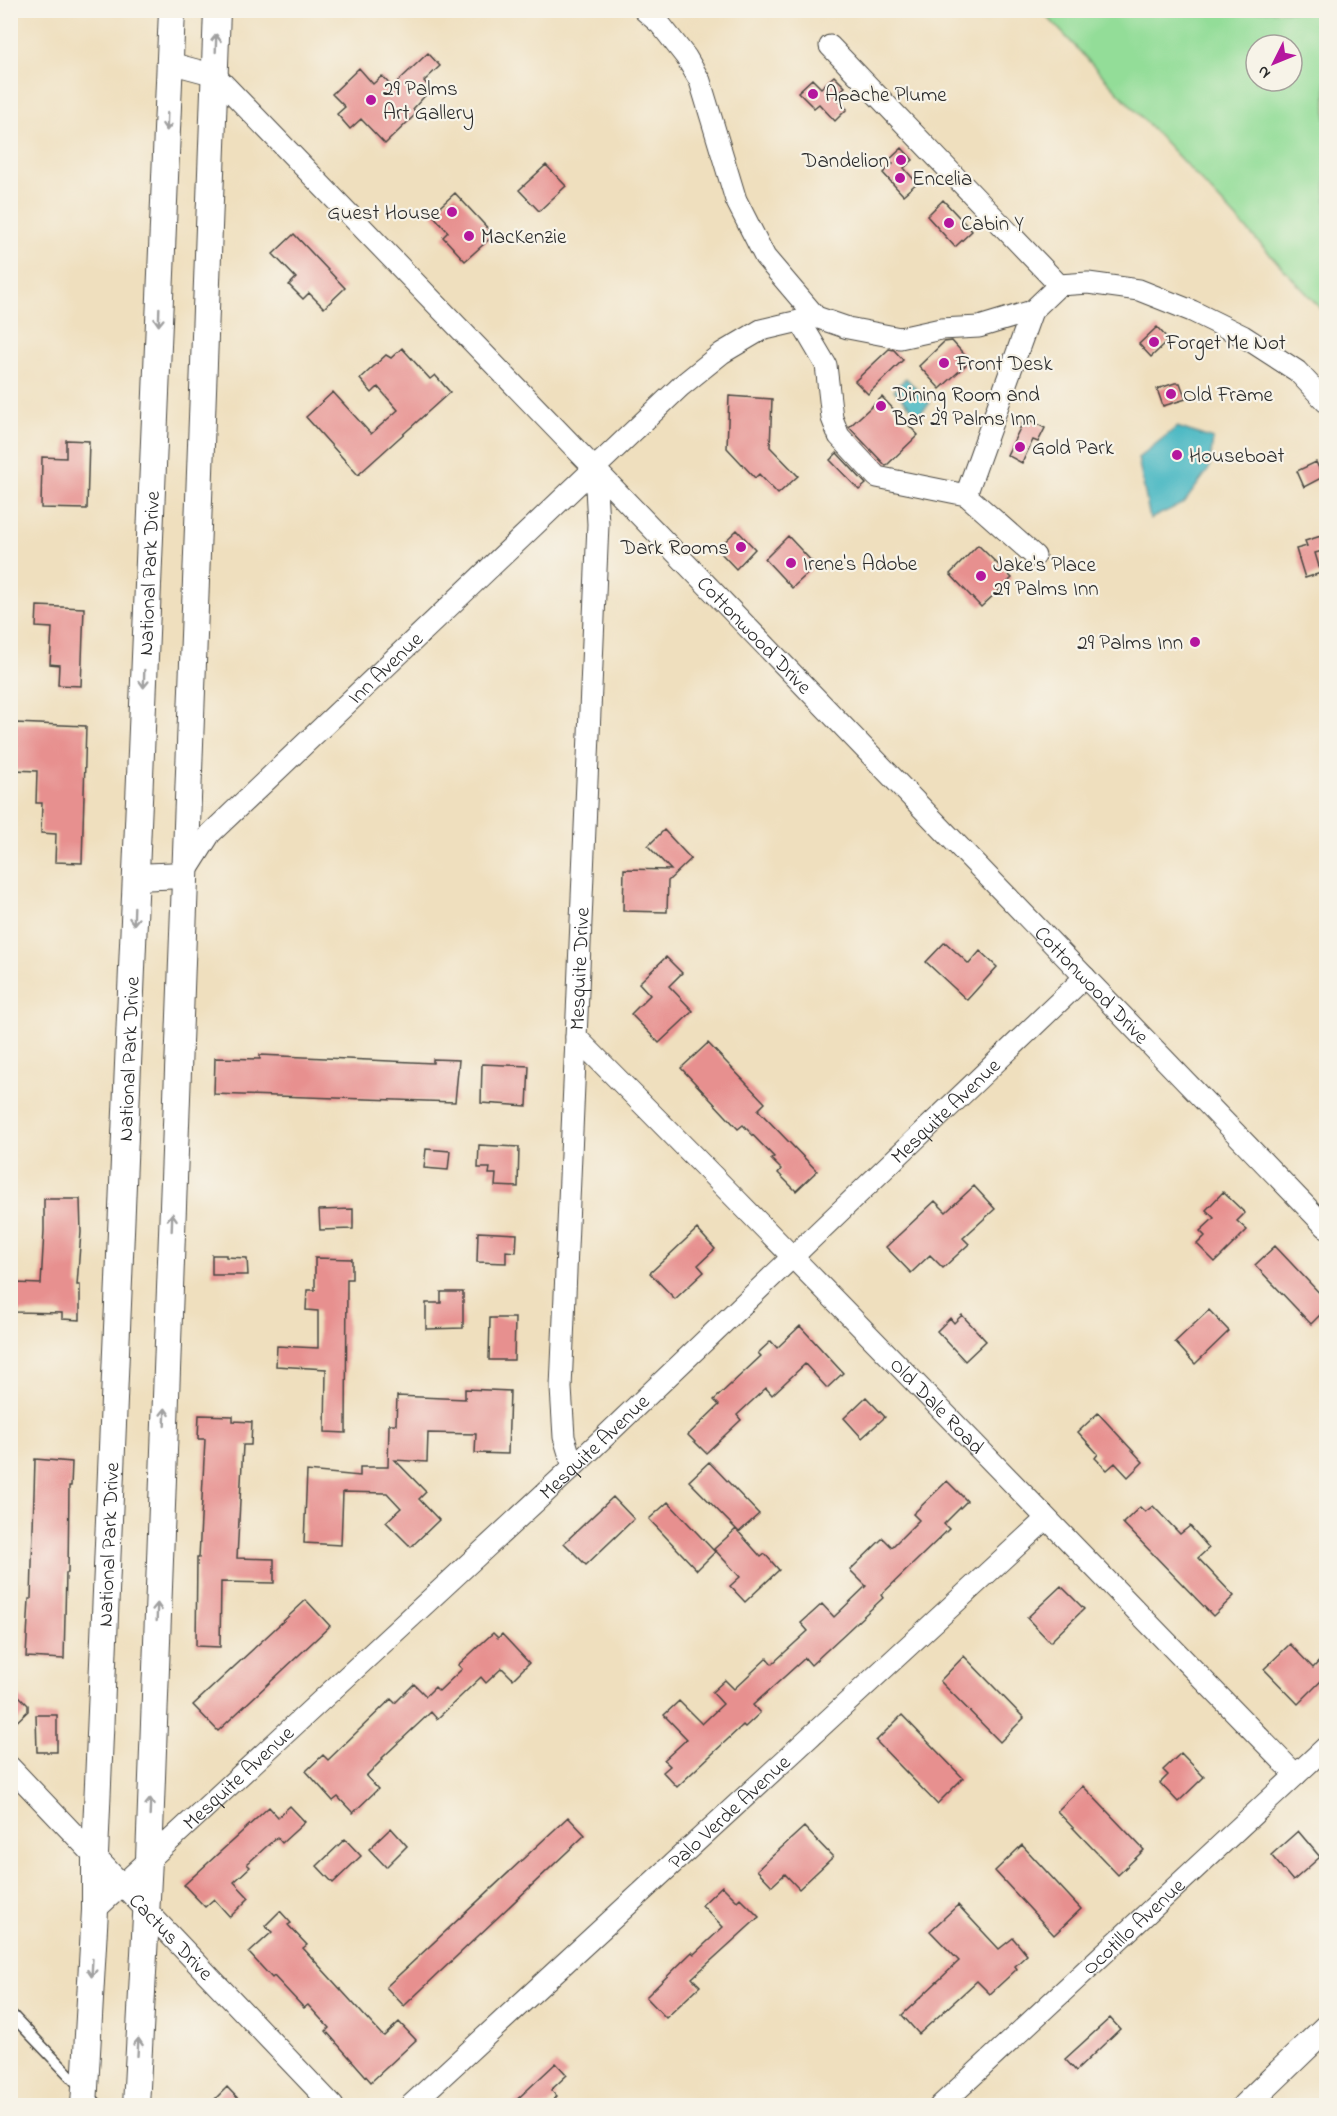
<svg xmlns="http://www.w3.org/2000/svg" width="1337" height="2116" viewBox="0 0 1337 2116" font-family="'Indie Flower',sans-serif">
  <rect width="100%" height="100%" fill="#f7f3e8"/>
  <filter id="ink" filterUnits="userSpaceOnUse"><feTurbulence type="fractalNoise" baseFrequency=".0167" numOctaves="2"/><feDisplacementMap in="SourceGraphic" scale="12" xChannelSelector="R" yChannelSelector="G"/><feConvolveMatrix kernelMatrix="1 2 1 2 8 2 1 2 1" color-interpolation-filters="sRGB"/></filter>
  <filter id="wash" filterUnits="userSpaceOnUse"><feTurbulence type="fractalNoise" baseFrequency=".008" numOctaves="4" result="noise"/><feDisplacementMap in="SourceGraphic" scale="24" xChannelSelector="R" yChannelSelector="G"/><feGaussianBlur stdDeviation="1.35" result="paint"/><feColorMatrix in="noise" values="0 0 0 0 0 0 0 0 0 0 0 0 0 0 0 0 0 1.4 0 .05"/><feComposite in="paint" operator="in"/></filter>
  <g filter="url(#wash)">
    <rect width="100%" height="100%" fill="#efdfbe"/>
    <path fill="#93dd98" stroke="#5f8462" stroke-width="1.5" fill-rule="evenodd" d="M 1042,11 L 1326,11 L 1326,314 ZM 1256,45 L 1292,45 L 1292,81 L 1256,81 Z"/>
    <path fill="#4ab8c3" stroke="#3a7277" stroke-width="1.5" d="M 906,378 L 930,403 L 918,415 L 894,390 Z
      M 1177,427 L 1213,439 L 1209,469 L 1184,503 L 1150,519 L 1138,458 Z"/>
    <g id="blocks">
      <path fill="#e7908f" d="M 428,53 L 440,66 L 424,81 L 431,89 L 413,109 L 417,113 L 385,144 L 361,119 L 350,129 L 337,114 L 345,107 L 332,94 L 359,68 L 373,84 L 382,76 L 392,87 Z
        M 834,76 L 845,87 L 835,96 L 847,109 L 835,121 L 819,104 L 814,108 L 798,92 L 812,79 L 821,88 Z
        M 902,148 L 913,160 L 904,168 L 917,183 L 903,195 L 883,173 L 893,164 L 889,160 Z
        M 546,165 L 566,186 L 539,211 L 519,190 Z
        M 455,193 L 494,235 L 465,261 L 443,237 L 448,232 L 432,214 Z
        M 943,200 L 972,231 L 955,247 L 927,216 Z
        M 294,234 L 345,288 L 324,308 L 309,293 L 303,299 L 289,285 L 296,278 L 273,254 Z
        M 1157,327 L 1169,340 L 1151,357 L 1139,344 Z
        M 952,341 L 970,361 L 940,389 L 919,366 L 944,342 Z
        M 402,348 L 430,379 L 435,375 L 450,392 L 358,475 L 306,417 L 333,392 L 371,434 L 398,410 L 378,387 L 372,393 L 360,379 L 386,355 L 391,358 Z
        M 889,349 L 894,350 L 903,360 L 868,394 L 855,381 Z
        M 1175,383 L 1180,383 L 1186,399 L 1163,406 L 1157,389 Z
        M 729,396 L 772,399 L 770,447 L 798,476 L 778,494 L 759,474 L 755,478 L 727,448 Z
        M 882,397 L 918,435 L 886,466 L 849,427 Z
        M 1025,418 L 1045,428 L 1038,442 L 1033,440 L 1022,463 L 1007,455 Z
        M 66,440 L 89,441 L 87,509 L 41,508 L 42,457 L 66,458 Z
        M 837,453 L 866,484 L 859,490 L 830,460 Z
        M 1316,462 L 1323,477 L 1304,487 L 1297,471 Z
        M 737,530 L 755,549 L 736,569 L 717,549 Z
        M 788,536 L 816,566 L 792,588 L 765,559 Z
        M 1321,536 L 1326,550 L 1315,553 L 1321,573 L 1305,578 L 1296,549 L 1307,546 L 1305,541 Z
        M 978,545 L 1012,578 L 981,607 L 950,574 Z
        M 37,606 L 84,608 L 81,686 L 58,685 L 59,665 L 50,664 L 52,628 L 36,627 Z
        M 15,723 L 86,726 L 82,863 L 55,862 L 56,834 L 41,833 L 42,803 L 36,803 L 37,771 L 14,770 Z
        M 664,830 L 691,859 L 668,881 L 667,912 L 623,911 L 624,869 L 671,870 L 648,846 Z
        M 945,942 L 969,964 L 980,951 L 997,967 L 967,1000 L 926,962 Z
        M 666,957 L 682,973 L 669,986 L 693,1011 L 659,1043 L 631,1014 L 650,995 L 639,983 Z
        M 708,1043 L 765,1103 L 758,1110 L 817,1171 L 796,1191 L 778,1173 L 781,1169 L 771,1159 L 774,1157 L 743,1125 L 738,1129 L 681,1068 Z
        M 260,1055 L 433,1063 L 433,1059 L 459,1060 L 455,1102 L 214,1094 L 215,1058 L 260,1059 Z
        M 482,1064 L 529,1066 L 527,1106 L 481,1103 Z
        M 479,1145 L 519,1147 L 518,1187 L 495,1186 L 496,1174 L 489,1174 L 490,1168 L 478,1168 Z
        M 426,1149 L 450,1151 L 448,1170 L 424,1168 Z
        M 974,1186 L 995,1209 L 963,1238 L 969,1244 L 943,1268 L 930,1255 L 911,1273 L 886,1247 L 935,1201 L 946,1212 Z
        M 1223,1192 L 1245,1213 L 1237,1221 L 1247,1230 L 1215,1262 L 1197,1244 L 1205,1236 L 1200,1231 L 1214,1218 L 1206,1210 Z
        M 44,1199 L 80,1199 L 81,1232 L 77,1285 L 80,1285 L 80,1320 L 62,1319 L 62,1313 L 15,1312 L 15,1283 L 41,1284 L 44,1231 Z
        M 353,1209 L 353,1229 L 320,1230 L 319,1210 Z
        M 697,1229 L 715,1249 L 698,1265 L 704,1272 L 675,1299 L 650,1273 Z
        M 478,1232 L 517,1234 L 516,1252 L 506,1251 L 506,1263 L 477,1262 Z
        M 1275,1246 L 1326,1300 L 1326,1309 L 1311,1324 L 1255,1265 Z
        M 212,1255 L 226,1255 L 226,1257 L 247,1258 L 248,1275 L 212,1275 Z
        M 315,1258 L 352,1259 L 352,1279 L 347,1279 L 346,1433 L 325,1432 L 326,1369 L 276,1366 L 277,1346 L 318,1348 L 318,1311 L 306,1310 L 307,1290 L 315,1290 Z
        M 441,1292 L 463,1292 L 463,1328 L 426,1329 L 426,1303 L 441,1303 Z
        M 1209,1310 L 1229,1331 L 1195,1364 L 1175,1342 Z
        M 962,1315 L 986,1341 L 965,1361 L 937,1331 L 950,1318 L 954,1323 Z
        M 490,1318 L 515,1318 L 514,1360 L 489,1360 Z
        M 800,1326 L 843,1373 L 827,1388 L 805,1364 L 772,1395 L 766,1388 L 737,1415 L 741,1420 L 706,1453 L 688,1435 L 719,1405 L 714,1400 L 761,1356 L 758,1353 L 771,1341 L 777,1348 Z
        M 465,1389 L 510,1391 L 508,1454 L 475,1453 L 476,1434 L 428,1433 L 427,1462 L 395,1460 L 426,1492 L 419,1499 L 439,1520 L 411,1547 L 386,1522 L 401,1508 L 387,1493 L 343,1492 L 341,1545 L 304,1543 L 307,1471 L 360,1476 L 360,1467 L 388,1467 L 389,1424 L 396,1424 L 397,1396 L 465,1399 Z
        M 866,1397 L 885,1417 L 862,1438 L 844,1418 Z
        M 1098,1413 L 1143,1462 L 1128,1477 L 1115,1463 L 1107,1470 L 1095,1458 L 1098,1454 L 1078,1432 Z
        M 199,1415 L 233,1416 L 233,1421 L 252,1422 L 251,1445 L 243,1445 L 237,1558 L 274,1559 L 274,1583 L 221,1582 L 220,1647 L 196,1646 L 197,1558 L 199,1558 L 205,1439 L 198,1439 Z
        M 35,1459 L 72,1462 L 71,1486 L 69,1486 L 68,1573 L 66,1573 L 64,1659 L 26,1657 L 29,1599 L 31,1599 Z
        M 709,1462 L 759,1514 L 739,1532 L 689,1481 Z
        M 947,1481 L 967,1501 L 944,1524 L 949,1529 L 881,1595 L 883,1598 L 811,1665 L 805,1658 L 753,1705 L 760,1713 L 745,1727 L 743,1725 L 677,1787 L 663,1772 L 670,1766 L 664,1760 L 687,1739 L 664,1715 L 679,1701 L 702,1724 L 723,1704 L 712,1692 L 725,1680 L 734,1689 L 767,1658 L 772,1664 L 808,1631 L 801,1623 L 822,1604 L 834,1617 L 866,1586 L 850,1570 L 883,1538 L 892,1547 L 919,1520 L 913,1514 Z
        M 613,1497 L 634,1519 L 586,1565 L 564,1543 Z
        M 668,1502 L 715,1552 L 697,1570 L 649,1519 Z
        M 1153,1506 L 1180,1534 L 1190,1526 L 1209,1548 L 1198,1558 L 1234,1596 L 1213,1616 L 1123,1523 L 1140,1507 L 1145,1512 Z
        M 736,1529 L 761,1557 L 765,1554 L 779,1570 L 745,1602 L 730,1586 L 740,1577 L 714,1549 Z
        M 1061,1586 L 1084,1609 L 1050,1642 L 1027,1618 Z
        M 306,1600 L 330,1626 L 218,1731 L 193,1705 Z
        M 493,1633 L 498,1638 L 502,1634 L 529,1663 L 513,1679 L 502,1668 L 486,1683 L 481,1677 L 437,1719 L 431,1712 L 382,1758 L 383,1759 L 366,1776 L 378,1789 L 353,1813 L 338,1797 L 333,1801 L 306,1771 L 323,1755 L 328,1760 L 391,1699 L 395,1703 L 414,1684 L 426,1696 L 435,1687 L 439,1691 L 462,1669 L 458,1665 Z
        M 1290,1644 L 1313,1668 L 1326,1654 L 1326,1676 L 1298,1704 L 1264,1669 Z
        M 964,1656 L 1024,1718 L 1000,1742 L 940,1681 Z
        M 10,1687 L 28,1705 L 28,1711 L 10,1728 Z
        M 36,1715 L 57,1715 L 57,1752 L 37,1752 Z
        M 902,1715 L 963,1778 L 937,1804 L 876,1741 Z
        M 1181,1753 L 1204,1777 L 1178,1802 L 1160,1783 L 1168,1775 L 1163,1770 Z
        M 1083,1786 L 1144,1850 L 1118,1875 L 1057,1811 Z
        M 290,1806 L 305,1822 L 282,1843 L 277,1837 L 247,1864 L 250,1867 L 234,1882 L 249,1898 L 230,1917 L 214,1899 L 205,1907 L 184,1885 L 269,1807 L 278,1817 Z
        M 568,1817 L 585,1835 L 404,2006 L 386,1987 Z
        M 804,1827 L 833,1857 L 799,1889 L 785,1874 L 772,1886 L 757,1870 Z
        M 391,1828 L 407,1846 L 386,1867 L 369,1849 Z
        M 1298,1831 L 1320,1857 L 1293,1881 L 1271,1855 Z
        M 345,1839 L 361,1856 L 333,1883 L 317,1866 Z
        M 1022,1845 L 1081,1909 L 1054,1935 L 995,1871 Z
        M 722,1886 L 737,1901 L 740,1898 L 759,1917 L 692,1978 L 700,1986 L 666,2018 L 646,1997 L 692,1952 L 694,1954 L 723,1927 L 702,1905 Z
        M 958,1905 L 999,1949 L 1013,1938 L 1027,1955 L 1015,1966 L 1017,1969 L 990,1994 L 977,1981 L 919,2034 L 902,2015 L 959,1961 L 930,1931 Z
        M 280,1911 L 291,1923 L 288,1925 L 307,1945 L 303,1948 L 381,2034 L 384,2036 L 399,2022 L 416,2040 L 371,2082 L 326,2031 L 329,2028 L 308,2005 L 304,2008 L 274,1976 L 272,1978 L 249,1953 L 272,1932 L 265,1926 Z
        M 1110,2018 L 1120,2029 L 1076,2071 L 1065,2059 Z
        M 556,2063 L 567,2075 L 551,2090 L 557,2096 L 548,2106 L 510,2106 Z
        M 227,2087 L 245,2106 L 208,2106 Z"/>
    </g>
  </g>
  <g filter="url(#ink)">
    <use href="#blocks" fill-opacity="0" stroke="#484641" stroke-width="1.5"/>
    <g fill="none" stroke-linecap="round" stroke-linejoin="round">
      <defs>
        <path id="service" d="M 10,2013 L 99,2106"/>
        <g id="minor">
          <path d="M 644,10 L 660,24 L 686,57 L 700,81 L 736,200 L 765,257 L 816,317 L 848,328 L 900,338 L 941,329 L 979,327 L 1032,311 L 1059,285 L 1088,283 L 1139,290 L 1192,311 L 1243,336 L 1297,371 L 1326,402"/>
          <path d="M 830,46 L 1059,285"/>
          <path id="s1" d="M 170,63 L 215,75 L 1326,1227"/>
          <path d="M 800,321 L 826,365 L 832,418 L 839,436 L 877,477 L 966,495 L 1032,311"/>
          <path d="M 966,495 L 1035,556"/>
          <path id="s2" d="M 184,875 L 210,834 L 681,386 L 722,353 L 761,330 L 816,317"/>
          <path id="s3" d="M 576,1037 C 819,1281 1056,1529 1296,1775"/>
          <path id="s4" d="M 573,1467 L 564,1437 L 561,1388 L 598,524 L 595,469"/>
          <path id="s5" d="M 10,1767 L 333,2106"/>
          <path id="s6" d="M 95,1910 L 573,1467 L 1085,977"/>
          <path id="s7" d="M 410,2106 L 1046,1519"/>
          <path id="s8" d="M 940,2106 L 1326,1747"/>
        </g>
        <g id="tertiary">
          <path d="M 136,877 L 184,875"/>
          <path id="s9" d="M 84,2106 L 95,1910 L 95,1855 L 172,10"/>
          <path d="M 136,2106 L 149,1859 L 217,10"/>
          <path d="M 1245,2106 L 1326,2028"/>
        </g>
      </defs>
      <use href="#service" stroke="#484641" stroke-width="13"/>
      <use href="#minor" stroke="#484641" stroke-width="23"/>
      <use href="#tertiary" stroke="#484641" stroke-width="28"/>
      <use href="#service" stroke="#fff" stroke-width="10"/>
      <use href="#minor" stroke="#fff" stroke-width="21"/>
      <use href="#tertiary" stroke="#fff" stroke-width="26"/>
    </g>
    <defs><path id="oneway-shaft" d="M-6 0H5M1.5-3L5.5 0L1.5 3" fill="none" stroke-width="1.6" stroke-linecap="round" stroke-linejoin="round" transform="scale(1.5)"/></defs>
    <g stroke="#a0a0a0">
      <use href="#oneway-shaft" transform="translate(216 43) rotate(-88)"/>
      <use href="#oneway-shaft" transform="translate(167 122) rotate(92)"/>
      <use href="#oneway-shaft" transform="translate(159 317) rotate(92)"/>
      <use href="#oneway-shaft" transform="translate(144 679) rotate(92)"/>
      <use href="#oneway-shaft" transform="translate(134 916) rotate(92)"/>
      <use href="#oneway-shaft" transform="translate(172 1222) rotate(-88)"/>
      <use href="#oneway-shaft" transform="translate(165 1417) rotate(-88)"/>
      <use href="#oneway-shaft" transform="translate(157 1612) rotate(-88)"/>
      <use href="#oneway-shaft" transform="translate(150 1807) rotate(-88)"/>
      <use href="#oneway-shaft" transform="translate(92 1968) rotate(93)"/>
      <use href="#oneway-shaft" transform="translate(138 2047) rotate(-87)"/>
    </g>
  </g>
  <g fill="#b5179e" stroke="#f7f3e8" stroke-width="2">
    <circle cx="813" cy="94" r="6"/>
    <circle cx="371" cy="100" r="6"/>
    <circle cx="901" cy="160" r="6"/>
    <circle cx="900" cy="178" r="6"/>
    <circle cx="452" cy="212" r="6"/>
    <circle cx="949" cy="223" r="6"/>
    <circle cx="469" cy="236" r="6"/>
    <circle cx="1154" cy="342" r="6"/>
    <circle cx="944" cy="363" r="6"/>
    <circle cx="1171" cy="394" r="6"/>
    <circle cx="881" cy="406" r="6"/>
    <circle cx="1020" cy="447" r="6"/>
    <circle cx="1177" cy="455" r="6"/>
    <circle cx="741" cy="547" r="6"/>
    <circle cx="791" cy="563" r="6"/>
    <circle cx="981" cy="576" r="6"/>
    <circle cx="1195" cy="642" r="6"/>
  </g>
  <g text-anchor="middle" stroke-width="4.5" stroke-linejoin="round" paint-order="stroke">
    <g font-size="21" fill="#2b2b2b" stroke="#f7f3e8" text-anchor="start">
      <text x="383" y="95">29 Palms<tspan x="383" dy="24">Art Gallery</tspan></text>
      <text x="825" y="101">Apache Plume</text>
      <text x="889" y="167" text-anchor="end">Dandelion</text>
      <text x="912" y="185">Encelia</text>
      <text x="440" y="219" text-anchor="end">Guest House</text>
      <text x="961" y="230">Cabin Y</text>
      <text x="481" y="243">MacKenzie</text>
      <text x="1166" y="349">Forget Me Not</text>
      <text x="956" y="370">Front Desk</text>
      <text x="893" y="401">Dining Room and<tspan x="893" dy="24">Bar 29 Palms Inn</tspan></text>
      <text x="1183" y="401">Old Frame</text>
      <text x="1032" y="454">Gold Park</text>
      <text x="1189" y="462">Houseboat</text>
      <text x="729" y="554" text-anchor="end">Dark Rooms</text>
      <text x="803" y="570">Irene's Adobe</text>
      <text x="993" y="571">Jake's Place<tspan x="993" dy="24">29 Palms Inn</tspan></text>
      <text x="1183" y="649" text-anchor="end">29 Palms Inn</text>
    </g>
    <g font-size="21" fill="#2b2b2b" stroke="#f7f3e8">
      <text dy="7" stroke="none"><textPath href="#s9" startOffset="1534">National Park Drive</textPath></text>
      <text dy="7" stroke="none"><textPath href="#s1" startOffset="824">Cottonwood Drive</textPath></text>
      <text dy="7" stroke="none"><textPath href="#s2" startOffset="290">Inn Avenue</textPath></text>
      <text dy="7" stroke="none"><textPath href="#s4" startOffset="500">Mesquite Drive</textPath></text>
      <text dy="7" stroke="none"><textPath href="#s1" startOffset="1310">Cottonwood Drive</textPath></text>
      <text dy="7" stroke="none"><textPath href="#s9" startOffset="1048">National Park Drive</textPath></text>
      <text dy="7" stroke="none"><textPath href="#s6" startOffset="1167">Mesquite Avenue</textPath></text>
      <text dy="7" stroke="none"><textPath href="#s3" startOffset="516">Old Dale Road</textPath></text>
      <text dy="7" stroke="none"><textPath href="#s6" startOffset="681">Mesquite Avenue</textPath></text>
      <text dy="7" stroke="none"><textPath href="#s9" startOffset="562">National Park Drive</textPath></text>
      <text dy="7" stroke="none"><textPath href="#s6" startOffset="195">Mesquite Avenue</textPath></text>
      <text dy="7" stroke="none"><textPath href="#s7" startOffset="434">Palo Verde Avenue</textPath></text>
      <text dy="7" stroke="none"><textPath href="#s8" startOffset="264">Ocotillo Avenue</textPath></text>
      <text dy="7" stroke="none"><textPath href="#s5" startOffset="234">Cactus Drive</textPath></text>
    </g>
  </g>
  <rect width="1337" height="2116" fill="none" stroke="#f7f3e8" stroke-width="36"/>
  <g transform="translate(1274 63) rotate(227)"><circle r="28" fill="#f7f3e8" stroke="#a5a39c" stroke-width="1.5"/>
  <path d="M0-4.5L10 22L0 15L-10 22Z" fill="#b5179e"/>
  <text y="-9" font-size="16" font-weight="bold" text-anchor="middle" fill="#2b2b2b">N</text>
  </g>
</svg>
